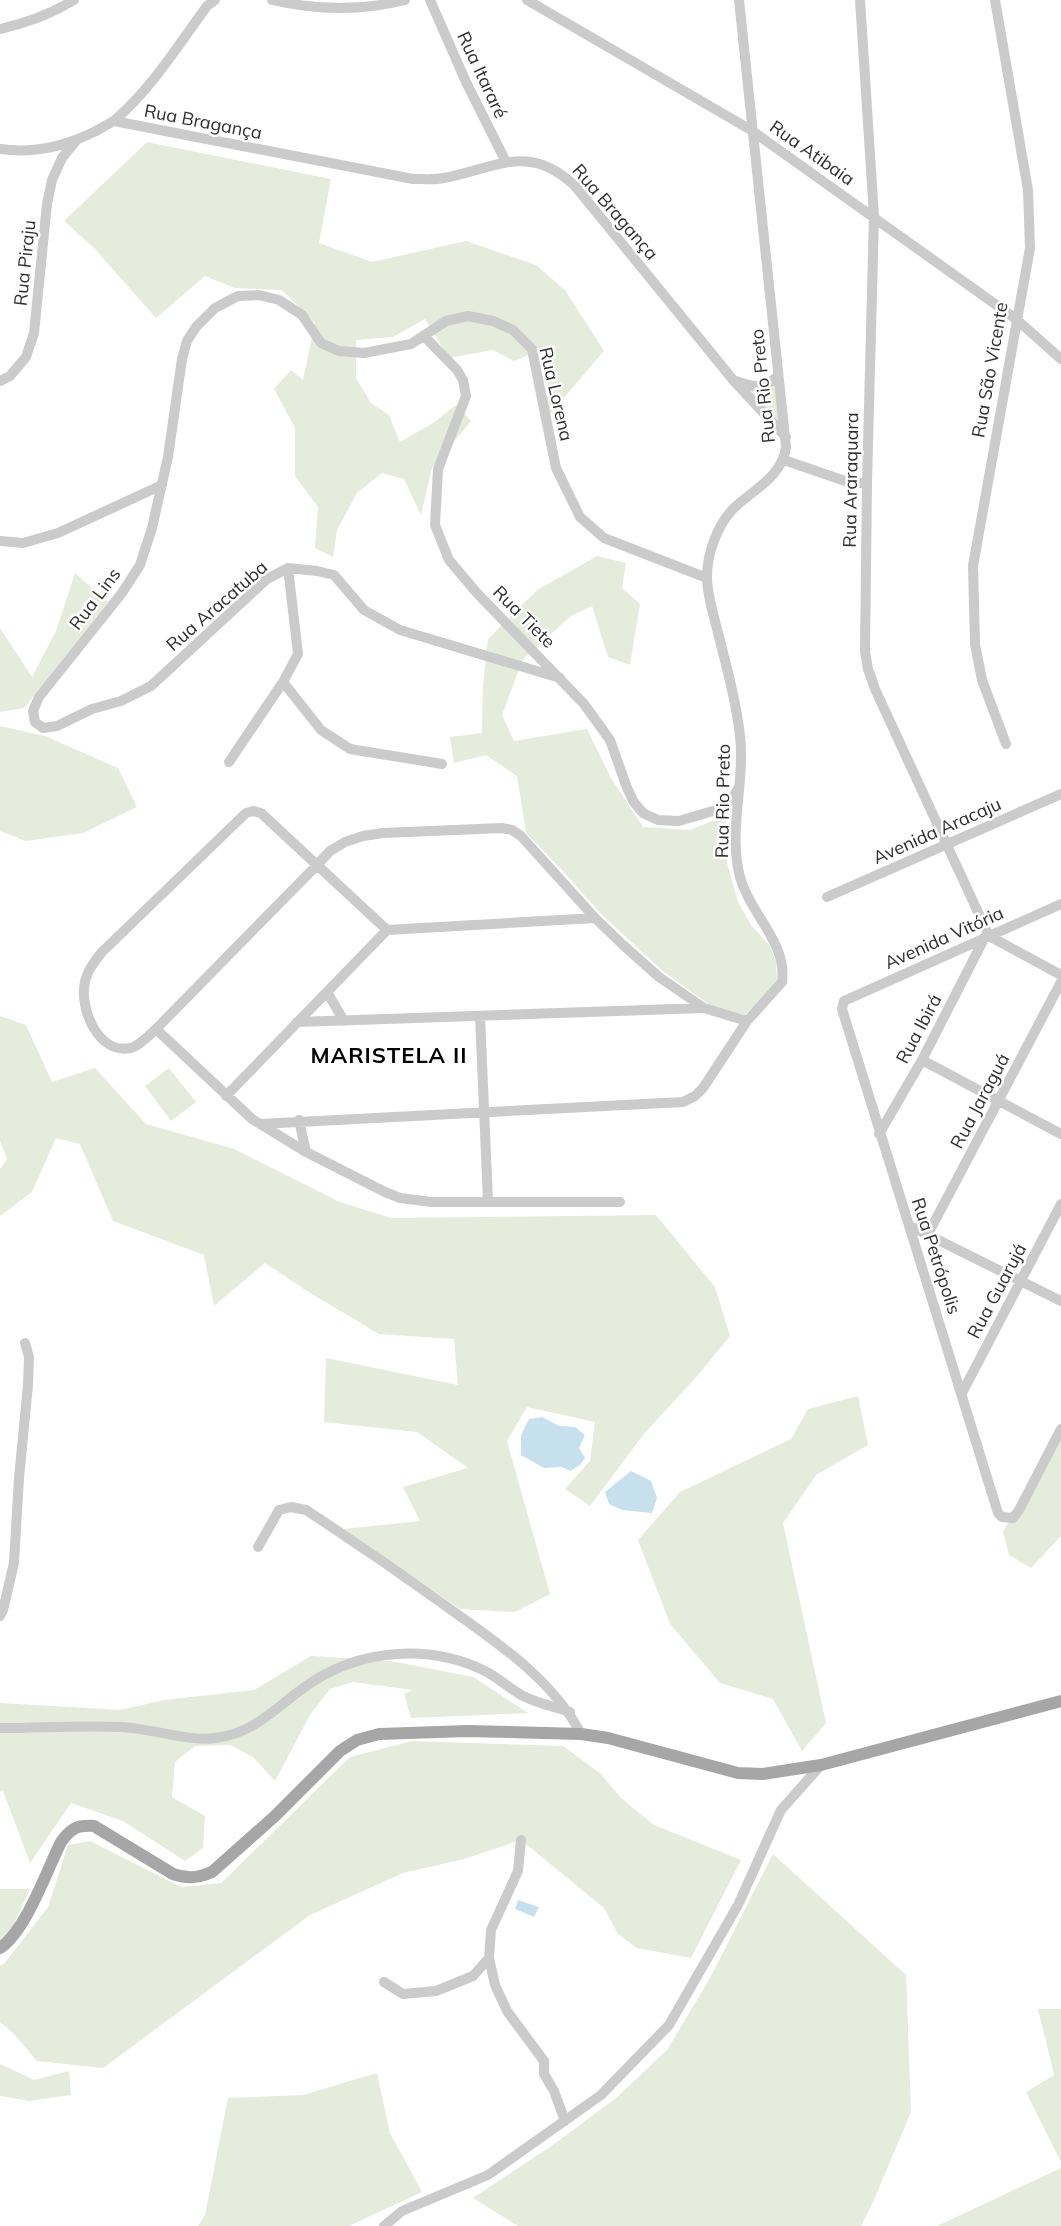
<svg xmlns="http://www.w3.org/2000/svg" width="1061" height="2226" viewBox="0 0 1061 2226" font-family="Mulish,sans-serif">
  <rect width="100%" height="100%" fill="#fff"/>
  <path fill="#e5ecdb" d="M 147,142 L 331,179 L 319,243 L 372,262 L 466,241 L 536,265 L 565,290 L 604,351 L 546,419 L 549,346 L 514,361 L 493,350 L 449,358 L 425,319 L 393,337 L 356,340 L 356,378 L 371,403 L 389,415 L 400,442 L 433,423 L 456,405 L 471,421 L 432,468 L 421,515 L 404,479 L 382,473 L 357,493 L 337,530 L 333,557 L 315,548 L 318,507 L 295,476 L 295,428 L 274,389 L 291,370 L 303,380 L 315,323 L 282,290 L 235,288 L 205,276 L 156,318 L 95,249 L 64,221 Z
    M 778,377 L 785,435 L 737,382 L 749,386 Z
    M 597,556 L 626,563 L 622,588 L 640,604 L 630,665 L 608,657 L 592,606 L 571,616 L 523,659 L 502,715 L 514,741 L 587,729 L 611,778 L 643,827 L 690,830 L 725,816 L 727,863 L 738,902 L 751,925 L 770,946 L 776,962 L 777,980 L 745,1015 L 708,1004 L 664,972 L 601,914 L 562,870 L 526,833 L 517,776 L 486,755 L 454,763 L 450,737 L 482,733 L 483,685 L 488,639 L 537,590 Z
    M 75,573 L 108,602 L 24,708 L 0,712 L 0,628 L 32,677 L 56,631 Z
    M 0,726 L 45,736 L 118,768 L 137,807 L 83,833 L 26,841 L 0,831 Z
    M 0,1016 L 26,1025 L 52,1082 L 95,1068 L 146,1124 L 234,1149 L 340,1202 L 391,1218 L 656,1215 L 715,1287 L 730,1336 L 699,1374 L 643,1435 L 590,1506 L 565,1489 L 590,1461 L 595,1422 L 527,1407 L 507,1441 L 550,1594 L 515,1612 L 460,1609 L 343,1529 L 420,1521 L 403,1487 L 468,1468 L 417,1432 L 324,1422 L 326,1358 L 458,1385 L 454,1339 L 379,1334 L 307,1291 L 265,1263 L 214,1306 L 204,1255 L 113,1221 L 80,1144 L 56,1138 L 32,1192 L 0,1216 L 0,1169 L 7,1159 L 0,1141 Z
    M 169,1068 L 196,1102 L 171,1121 L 145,1086 Z
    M 858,1396 L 868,1445 L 816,1475 L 783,1523 L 826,1723 L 802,1751 L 773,1699 L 720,1683 L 670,1624 L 638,1540 L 680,1492 L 791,1439 L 808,1409 Z
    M 1061,1426 L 1061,1536 L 1031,1568 L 1009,1555 L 1003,1532 Z
    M 311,1656 L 391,1661 L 473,1677 L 528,1713 L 411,1718 L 404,1694 L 413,1690 L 353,1682 L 330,1689 L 310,1715 L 275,1781 L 253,1757 L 230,1745 L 195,1746 L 175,1762 L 172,1797 L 205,1816 L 203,1848 L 185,1861 L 123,1821 L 71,1803 L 30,1863 L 3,1791 L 0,1792 L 0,1703 L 120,1710 L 164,1700 L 254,1690 Z
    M 412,1741 L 563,1746 L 600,1773 L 621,1798 L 654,1825 L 741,1860 L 691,1958 L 637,1948 L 618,1934 L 604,1908 L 521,1840 L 464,1859 L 403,1873 L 310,1915 L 103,2068 L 37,2061 L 13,2033 L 0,2022 L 0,1965 L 4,1964 L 48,1907 L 68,1845 L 90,1841 L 181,1887 L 221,1883 L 350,1757 Z
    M 773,1854 L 906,1975 L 911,2112 L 874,2200 L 861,2226 L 518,2226 L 473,2198 L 553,2145 L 616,2098 L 667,2050 L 709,1980 Z
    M 0,1889 L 30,1889 L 11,1930 L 0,1940 Z
    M 1038,2009 L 1061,2009 L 1061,2162 L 1026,2092 L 1054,2075 Z
    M 0,2064 L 34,2080 L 69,2071 L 71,2095 L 29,2101 L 0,2096 Z
    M 377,2073 L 390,2133 L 422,2192 L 349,2226 L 198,2226 L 205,2215 L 228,2098 L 303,2095 Z
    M 1061,2168 L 1061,2226 L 937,2226 Z"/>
  <path fill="#c6e1ed" d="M 542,1417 L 559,1426 L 575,1427 L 585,1435 L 579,1448 L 585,1458 L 580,1465 L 570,1471 L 562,1467 L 544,1468 L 521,1455 L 521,1435 L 529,1419 Z
    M 631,1471 L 651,1481 L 657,1498 L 652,1513 L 622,1510 L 609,1504 L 605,1492 Z
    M 518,1900 L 539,1907 L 534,1917 L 515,1909 Z"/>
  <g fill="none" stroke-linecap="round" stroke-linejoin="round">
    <path stroke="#cbcbcb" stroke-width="10" d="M 272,0 C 315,10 362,11 405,0
      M 430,0 L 466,82 L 506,162
      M 527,0 L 751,130 L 1016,319 L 1061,359
      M 860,0 L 874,216 L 867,483 L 865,651 L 868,669 L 875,689 L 989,936 L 1061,975
      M 995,0 L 1028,190 L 1030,248 L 973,566 L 975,644 L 982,680 L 1006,744
      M 0,29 C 27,23 51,14 74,0
      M 114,121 L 413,179 C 423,179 435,180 444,178 C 497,168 529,142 575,186 L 734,381 L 786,437
      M 0,149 C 34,154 66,146 96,131 C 102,127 110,124 116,119 C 152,88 179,44 207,6 L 215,0
      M 424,336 L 457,370 L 463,380 L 466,396 L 438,469 L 435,525 L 449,560 L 476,592 L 584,704 L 610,740 L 626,785 L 633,801 L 643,813 L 658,820 L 679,821 L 716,810 L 731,800 L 738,789
      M 0,381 L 10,376 L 26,357 L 34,333 L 47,204 L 52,180 L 62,158 L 75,142
      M 736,381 C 754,388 764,389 778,376
      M 784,460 L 851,483 L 867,483
      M 0,541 L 23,543 L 58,533 L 162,485
      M 560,678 L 400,630 L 364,610 L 334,575 L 317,571 L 288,568 L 267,579 L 151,686 L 121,701 L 92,709 L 57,726 L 43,728 L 35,722 L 33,711 L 39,697 L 122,593 L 140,565 L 152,528 L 168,457 L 182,359 L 187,341 L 196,327 L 215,308 L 238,296 L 259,295 L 279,300 L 302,315 L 321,343 L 339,351 L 364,353 L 411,344 L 446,321 L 468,316 L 493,321 L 513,330 L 532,349 L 556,468 L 580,517 L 604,538 L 707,578
      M 283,682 L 321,730 L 350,749 L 442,764
      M 229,762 L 283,682 L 298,654 L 288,568
      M 827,897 L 1061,794
      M 1061,904 L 844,1001 L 842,1009 L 998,1513 L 1002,1517 L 1013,1518 L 1019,1510 L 1061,1429
      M 387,930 L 261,813 L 253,811 L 246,813 L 102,952 C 95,961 87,971 85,982 C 79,1008 98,1055 131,1048 C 141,1045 149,1035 156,1029 L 317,865 L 330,851 L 345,842 L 363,836 L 383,833 L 502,828 L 512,830 L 521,836 L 595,918 L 623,945 L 659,977 L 704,1008 L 747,1021
      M 327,992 L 344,1021
      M 480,1016 L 488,1201
      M 297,1022 L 704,1008
      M 156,1029 L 252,1119 L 306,1152 L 385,1192 L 400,1198 L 431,1202 L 620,1202
      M 922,1060 L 1061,1134
      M 226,1096 L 387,930 L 595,918
      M 299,1120 L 306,1152
      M 260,1124 L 683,1102 L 695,1096 L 703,1088 L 747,1021 L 782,982 C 788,940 745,911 738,868 C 730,824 745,780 740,736 C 736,700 726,665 717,629 C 713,613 707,594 707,577 C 707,554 717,525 734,508 C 754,489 782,477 786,447 L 739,0
      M 879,1134 L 922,1060 L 985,937
      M 910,1226 L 1061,1301
      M 928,1234 L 1061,982
      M 962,1393 L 1061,1204
      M 258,1547 L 279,1510 L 291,1507 L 306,1510 C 355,1542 403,1575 450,1609 C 498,1643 554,1681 581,1734
      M 0,1616 L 3,1610 L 14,1563 L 19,1478 L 28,1385 L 29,1357 L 25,1343
      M 0,1728 C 40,1728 81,1725 121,1727 C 149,1728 189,1742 215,1738 C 259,1732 277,1705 312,1682 C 363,1649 430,1644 485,1671 C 499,1678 510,1689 523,1696 C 537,1703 555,1707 570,1712
      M 521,1840 L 518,1871 L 491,1930 L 489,1958 L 495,1985 L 507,2011 L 544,2061 L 544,2074 L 554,2091 L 565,2121
      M 384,1982 L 403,1994 L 436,1991 L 473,1976 L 489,1958
      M 384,2226 L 402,2211 L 488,2175 L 601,2095 L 669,2025 L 738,1905 L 781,1810 L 821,1765"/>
    <path stroke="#a6a6a6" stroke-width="12" d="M 0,1948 C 26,1931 47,1870 61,1842 C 71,1828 77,1825 94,1826 L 173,1874 C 188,1879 198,1878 212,1872 L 275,1816 L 340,1751 L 357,1740 L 379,1734 L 468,1731 L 581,1734 L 608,1738 L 738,1773 L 763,1774 L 821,1765 L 1061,1701"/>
  </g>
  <g text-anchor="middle" stroke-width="5" stroke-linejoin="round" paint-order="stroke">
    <g font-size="18" fill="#2e2e2e" stroke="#fff">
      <text transform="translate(482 75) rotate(65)" y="6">Rua Itararé</text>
      <text transform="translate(203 122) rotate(11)" y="6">Rua Bragança</text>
      <text transform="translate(812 153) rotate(35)" y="6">Rua Atibaia</text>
      <text transform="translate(615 212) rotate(49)" y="6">Rua Bragança</text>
      <text transform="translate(25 263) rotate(-84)" y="6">Rua Piraju</text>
      <text transform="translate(990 370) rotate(-80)" y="6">Rua São Vicente</text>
      <text transform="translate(763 386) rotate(-96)" y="6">Rua Rio Preto</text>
      <text transform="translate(556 394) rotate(77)" y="6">Rua Lorena</text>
      <text transform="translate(851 480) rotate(-89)" y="6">Rua Araraquara</text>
      <text transform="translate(95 599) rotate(-53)" y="6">Rua Lins</text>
      <text transform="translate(217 606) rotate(-41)" y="6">Rua Aracatuba</text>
      <text transform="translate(524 617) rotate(45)" y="6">Rua Tiete</text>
      <text transform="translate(723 801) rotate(-89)" y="6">Rua Rio Preto</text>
      <text transform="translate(937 831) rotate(-24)" y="6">Avenida Aracaju</text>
      <text transform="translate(944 938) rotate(-24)" y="6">Avenida Vitória</text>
      <text transform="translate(919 1029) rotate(-62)" y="6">Rua Ibirá</text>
      <text transform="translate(980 1101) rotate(-62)" y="6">Rua Jaraguá</text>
      <text transform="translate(936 1256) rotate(72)" y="6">Rua Petrópolis</text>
      <text transform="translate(997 1291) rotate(-62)" y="6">Rua Guarujá</text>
    </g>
    <g font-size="22" font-weight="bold" letter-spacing="1" fill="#000" stroke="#fff">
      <text x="389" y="1063">MARISTELA II</text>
    </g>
  </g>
</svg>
